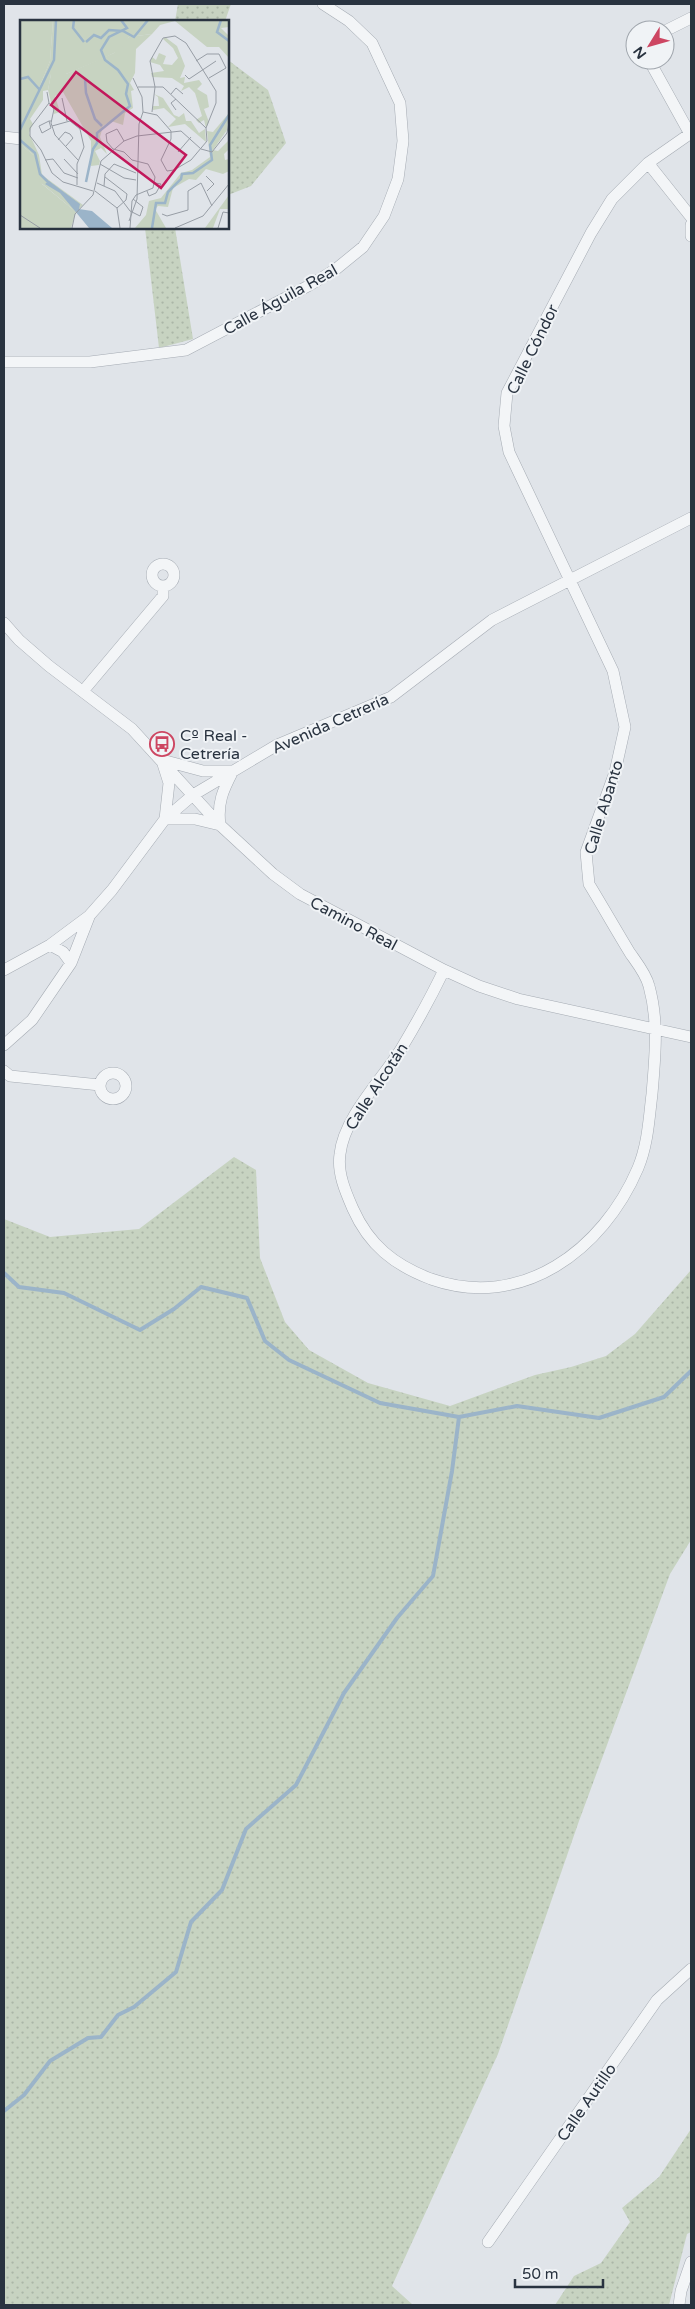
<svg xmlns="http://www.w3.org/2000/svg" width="695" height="2309" viewBox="0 0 695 2309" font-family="'Varela Round',sans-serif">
  <defs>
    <pattern id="grass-dots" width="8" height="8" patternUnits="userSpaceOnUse" patternTransform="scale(1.25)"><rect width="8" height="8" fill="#c7d3c1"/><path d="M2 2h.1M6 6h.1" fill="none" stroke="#abb6a7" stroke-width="1.8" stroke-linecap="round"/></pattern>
  </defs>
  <rect width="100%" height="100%" fill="#e0e4e9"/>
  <path fill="url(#grass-dots)" d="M 178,4 L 231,4 L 225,21 L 175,21 Z
    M 228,60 L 268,90 L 286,143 L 251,186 L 228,195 Z
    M 145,228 L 175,228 L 193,339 L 159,348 Z
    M 234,1157 L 256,1170 L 260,1258 L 285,1322 L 309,1350 L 368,1383 L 450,1406 L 535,1375 L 571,1367 L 606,1356 L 635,1334 L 691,1270 L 691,1540 L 670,1574 L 579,1821 L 498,2054 L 392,2286 L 413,2305 L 4,2305 L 4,1219 L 50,1237 L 139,1229 Z
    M 691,2129 L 691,2232 L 687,2234 L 669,2305 L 555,2305 L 574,2276 L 601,2263 L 630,2222 L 622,2208 L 659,2177 Z"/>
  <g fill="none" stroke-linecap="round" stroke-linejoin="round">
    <path stroke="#9bb4c9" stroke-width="4" d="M 4,1273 L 19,1287 L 64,1293 L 140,1330 L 174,1309 L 201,1287 L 247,1298 L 265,1341 L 289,1360 L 380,1403 L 459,1417 L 517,1406 L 599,1418 L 664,1397 L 691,1371
      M 4,2111 L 24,2095 L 50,2061 L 88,2038 L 101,2037 L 118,2015 L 134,2007 L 176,1972 L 191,1922 L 222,1890 L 246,1829 L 296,1785 L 344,1693 L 397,1618 L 433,1576 L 452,1471 L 459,1417"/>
    <defs>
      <path id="minor" d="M 665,31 L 691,18
        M 649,60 L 690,134
        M 4,137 L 21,139
        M 648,163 L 691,217
        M 691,225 L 691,236
        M 4,362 L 90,362 L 186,350 L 310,285 L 336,269 L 363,247 L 384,216 L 398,179 L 403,141 L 400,103 L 372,43 L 349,21 L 323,4
        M152 575a11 11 0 1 1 22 0a11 11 0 1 1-22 0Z
        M 4,623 L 19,640 L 49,666 L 132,729 L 220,825 L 273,874 L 300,894 L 444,970 L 479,986 L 518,999 L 691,1037
        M 84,690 L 163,596 L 163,586
        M 162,760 L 203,771 L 233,771 C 223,790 217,803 220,825
        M 163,764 L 169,783 L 165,819
        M 165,819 L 195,819 L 220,825
        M 50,945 L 63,952 L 71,963 L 89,917
        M 4,970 L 50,945 L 89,916 L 112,890 L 165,819 L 193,795 L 277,745 L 391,697 L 492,620 L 691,518
        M 444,970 C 431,997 416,1024 401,1049 C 381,1081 344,1117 340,1154 C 337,1173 346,1193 353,1209 C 369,1245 394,1265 431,1279 C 522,1311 603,1250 638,1168 C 648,1144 649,1118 652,1094 C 655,1057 659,1022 649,986 C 646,974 637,963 630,953 C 616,930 603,907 589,884 L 586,852 L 615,772 L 625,727 L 613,671 L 509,452 L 504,426 L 507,393 L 591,233 L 612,199 L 648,163 L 691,133
        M 4,1045 L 32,1020 L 71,963
        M 4,1071 L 10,1076 L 100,1085
        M100 1086a13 13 0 1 1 26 0a13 13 0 1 1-26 0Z
        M 488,2242 L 657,2000 L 691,1969
        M 679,2305 L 681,2291 L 691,2262"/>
    </defs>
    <use href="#minor" stroke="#a5abb3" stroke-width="12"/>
    <use href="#minor" stroke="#f3f5f7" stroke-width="11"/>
  </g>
  <defs>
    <symbol id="bus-ring" viewBox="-11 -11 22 22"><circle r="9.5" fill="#f0f3f6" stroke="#cd4662" stroke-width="1.5"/><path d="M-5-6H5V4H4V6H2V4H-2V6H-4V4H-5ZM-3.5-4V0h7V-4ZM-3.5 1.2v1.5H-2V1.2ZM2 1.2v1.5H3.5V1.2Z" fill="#cd4662"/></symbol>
  </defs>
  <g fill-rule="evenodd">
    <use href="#bus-ring" x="148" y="730" width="28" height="28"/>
  </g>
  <g text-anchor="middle" stroke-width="4" stroke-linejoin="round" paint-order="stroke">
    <g font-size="16" fill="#293340" stroke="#f0f3f6">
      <text transform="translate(280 299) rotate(-29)" y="6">Calle Águila Real</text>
      <text transform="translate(532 349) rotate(-64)" y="6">Calle Cóndor</text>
      <text transform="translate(330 723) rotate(-24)" y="6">Avenida Cetrería</text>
      <text transform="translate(603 807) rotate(-73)" y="6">Calle Abanto</text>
      <text transform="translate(354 923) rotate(28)" y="6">Camino Real</text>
      <text transform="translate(376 1086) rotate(-57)" y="6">Calle Alcotán</text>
      <text transform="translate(586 2102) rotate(-55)" y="6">Calle Autillo</text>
    </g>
    <g font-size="16" fill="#293340" stroke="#f0f3f6" text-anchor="start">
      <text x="180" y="741">Cº Real -<tspan x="180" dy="18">Cetrería</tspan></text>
    </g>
  </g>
  <g transform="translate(20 20)">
    <rect width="209" height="209" fill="#e0e4e9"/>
    <path d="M 0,0 L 33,0 L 30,41 L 9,93 L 0,103 ZM 132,14 L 116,29 L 115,53 L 110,63 L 114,70 L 111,71 L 113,88 L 105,93 L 103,105 L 91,101 L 83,106 L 80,117 L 87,134 L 81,128 L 75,131 L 80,141 L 79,145 L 71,146 L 71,121 L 43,72 L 35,76 L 40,92 L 34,94 L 28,70 L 31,54 L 46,54 L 94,33 L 109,17 ZM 0,124 L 16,137 L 22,164 L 56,192 L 51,208 L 0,208 ZM 209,175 L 209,189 L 200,189 L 193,208 L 185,208 Z" fill="#c7d3c1"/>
    <path d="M 33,0 L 209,0 L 209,7 L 201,8 L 209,16 L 209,38 L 199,27 L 187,27 L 155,1 L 140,5 L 132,14 L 109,17 L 100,30 L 82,39 L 46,54 L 31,54 L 28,70 L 23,71 L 23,80 L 10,99 L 13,104 L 9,113 L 19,135 L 22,155 L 63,185 L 56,192 L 20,162 L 16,137 L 0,124 L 0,103 L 9,93 L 30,41 ZM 145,17 L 157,26 L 165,46 L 160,58 L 165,57 L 164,63 L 179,60 L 182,64 L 177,69 L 187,75 L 189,87 L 184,89 L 189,102 L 186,108 L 184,100 L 179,103 L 176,100 L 182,96 L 175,73 L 169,67 L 161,71 L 164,66 L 152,58 L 132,57 L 131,53 L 144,51 L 140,45 L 130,42 L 132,37 L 136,40 L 139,33 L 146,36 L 143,44 L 152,45 L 158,38 L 153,28 L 143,19 ZM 134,74 L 143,78 L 154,95 L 159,97 L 164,93 L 166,101 L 171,101 L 179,113 L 185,109 L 186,122 L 165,104 L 148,107 L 156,99 L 144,88 L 133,90 L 133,86 L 139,86 L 138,77 ZM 209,93 L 207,110 L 193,130 L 198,131 L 209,120 L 209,129 L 204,134 L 205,140 L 209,139 L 209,151 L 203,154 L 186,149 L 176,160 L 169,159 L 153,168 L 148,187 L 138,186 L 135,189 L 146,208 L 115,208 L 126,195 L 129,181 L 141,178 L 161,153 L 172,150 L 190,137 L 187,111 L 193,112 Z" fill="#c7d3c1"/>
    <path d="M 29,161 L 60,184 L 59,189 L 72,191 L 92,208 L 69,208 L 40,173 L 25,164 Z" fill="#9bb4c9"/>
    <path fill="none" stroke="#9bb4c9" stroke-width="2.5" d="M 54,0 L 53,8 L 64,22M 201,0 L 197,12 L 209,21M 66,22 L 74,15 L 81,18 L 89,10 L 103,11 L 114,17 L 128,0M 0,59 L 8,57 L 19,69M 65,59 L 66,73 L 75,99 L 82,106M 0,110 L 34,40 L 36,0M 0,120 L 15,133 L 20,154 L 30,164M 66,162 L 73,129 L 77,123 L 77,113 L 110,86 L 106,74 L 108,64 L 98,50 L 85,40 L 81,30 L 89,17 L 107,8 L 101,0M 132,208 L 136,183 L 145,183 L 148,172 L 161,159 L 162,154 L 173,153 L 192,140 L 190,125 L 209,95"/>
    <path fill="none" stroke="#979da5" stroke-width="1" d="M 176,41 L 187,34 L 199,34 L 206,48 L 189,58M 165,55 L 169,59 L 196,41M 118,67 L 143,67 L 186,108M 27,72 L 29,83 L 10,108 L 10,116 L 21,130 L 32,153 L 43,162 L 73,171M 151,74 L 156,68 L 163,74M 42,78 L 47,101M 29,83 L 34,89 L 31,103 L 35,115 L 58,140M 156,90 L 151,83 L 156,79M 123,92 L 137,95 L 151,111 L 151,119 L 141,140 L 147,151 L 154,150 L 171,140 L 187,121 L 186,108 L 196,83 L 196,71 L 166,23 L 155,16 L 143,18 L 130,41 L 135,67 L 132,92M 29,101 L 31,108 L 22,113 L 19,106 L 29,101 L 32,101M 32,106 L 50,101 L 60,109 L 64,127 L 57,144 L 57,165M 38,120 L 45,112 L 50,114 L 53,118 L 46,126M 104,121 L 97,109 L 86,114 L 87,122 L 93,129 L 104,132 L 112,140 L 128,144 L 135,157 L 133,168 L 116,175M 158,132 L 171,117M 44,139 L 58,154M 25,140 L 33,139 L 44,153 L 58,158M 80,144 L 104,158 L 116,160M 186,156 L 194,164 L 187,171M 85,157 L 107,174 L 106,180 L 97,188M 77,163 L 95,171 L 110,191 L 120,196 L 123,187 L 113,179M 84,166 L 85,154 L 94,144 L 116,153M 75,171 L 97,188 L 100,208M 127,171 L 129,176 L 136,173 L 141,164 L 135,163M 73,175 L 81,141 L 104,121 L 117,116 L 161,111 L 181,129 L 192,132 L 207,113 L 209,102M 142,194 L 147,196 L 168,190 L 168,171 L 181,163 L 192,186M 0,195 L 20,208M 109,201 L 117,179 L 119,104 L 123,92 L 122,77 L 113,58M 52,208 L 55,194 L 73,175M 110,208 L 112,181 L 116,175M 155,208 L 183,196 L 209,164M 198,208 L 203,192 L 209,193"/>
    <path fill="#c2185b" fill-opacity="0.15" stroke="#c2185b" stroke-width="2.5" d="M 56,52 L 166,135 L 141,168 L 31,85 Z"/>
    <rect width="209" height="209" fill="none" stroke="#293340" stroke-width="2.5"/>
  </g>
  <rect width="695" height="2309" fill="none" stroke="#293340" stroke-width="10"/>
  <g transform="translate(650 45) rotate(233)"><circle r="24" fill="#f0f3f6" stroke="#a0a6ad"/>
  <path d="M0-4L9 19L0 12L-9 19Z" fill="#cd4662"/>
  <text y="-8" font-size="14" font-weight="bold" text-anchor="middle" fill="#293340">N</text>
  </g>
  <path d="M515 2279v8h88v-8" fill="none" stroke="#293340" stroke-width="2.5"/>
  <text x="522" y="2279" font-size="15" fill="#293340" stroke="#f0f3f6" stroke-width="4" paint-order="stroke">50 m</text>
</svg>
